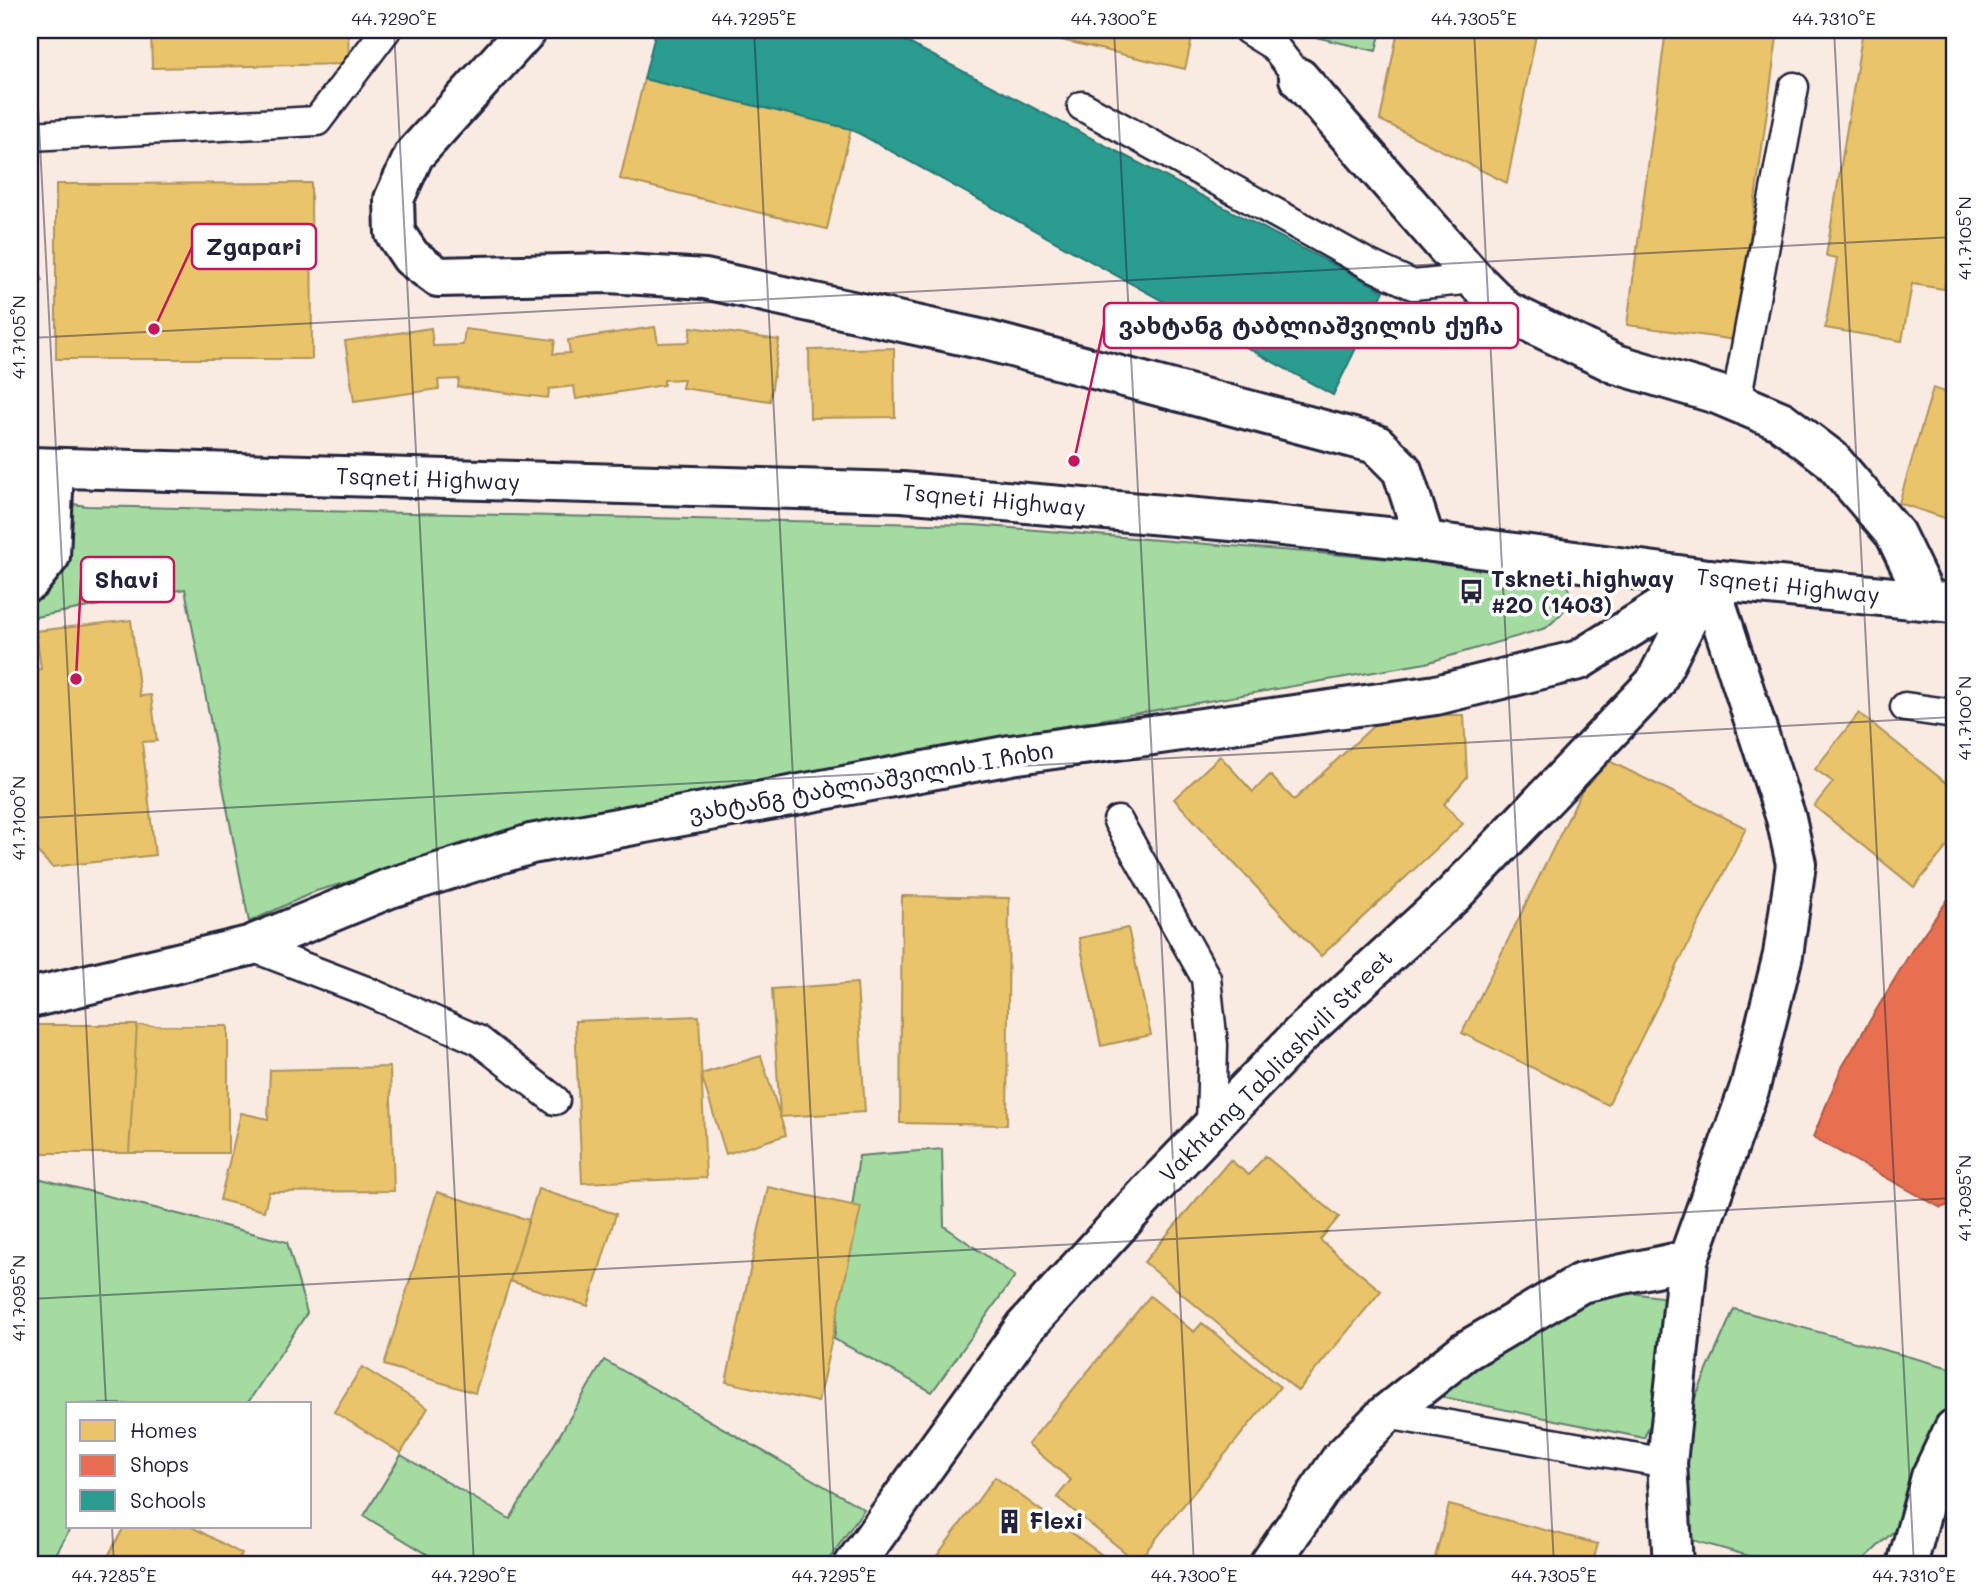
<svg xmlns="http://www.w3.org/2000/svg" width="1984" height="1595" viewBox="0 0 1984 1595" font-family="Mali,'Noto Sans Georgian',sans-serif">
  <rect width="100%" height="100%" fill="#f9ebe1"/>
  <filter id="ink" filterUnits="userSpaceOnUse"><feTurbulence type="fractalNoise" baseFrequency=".0143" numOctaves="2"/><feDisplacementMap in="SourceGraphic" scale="14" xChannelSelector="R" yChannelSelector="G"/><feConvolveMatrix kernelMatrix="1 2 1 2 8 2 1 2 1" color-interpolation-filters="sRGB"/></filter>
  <g filter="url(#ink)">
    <path fill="#a3dba0" stroke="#627e6e" stroke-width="2" d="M 1285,30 L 1381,30 L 1376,51 Z
      M 30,498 L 87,506 L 975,525 L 1563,573 C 1578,599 1567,610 1546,628 L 1426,663 L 1047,729 L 570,820 L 316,891 L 249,922 L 185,589 L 30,618 Z
      M 942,1149 L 944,1226 L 1015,1276 L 932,1392 L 834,1339 L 859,1156 Z
      M 30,1176 L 287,1242 L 307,1313 L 247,1404 L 68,1404 L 68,1527 L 71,1527 L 50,1565 L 30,1565 Z
      M 1610,1290 L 1704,1303 L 1644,1438 L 1428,1394 L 1485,1341 Z
      M 1734,1309 L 1954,1369 L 1954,1447 L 1952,1454 L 1896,1529 L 1858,1565 L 1781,1565 L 1692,1540 L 1669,1457 Z
      M 604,1360 L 864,1509 L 825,1565 L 445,1565 L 364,1516 L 401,1455 L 510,1519 Z"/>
    <path fill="#e9c46a" stroke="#ad935c" stroke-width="2" d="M 151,30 L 348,30 L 349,64 L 152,68 Z
      M 1019,30 L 1194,30 L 1185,69 Z
      M 1398,30 L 1537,30 L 1507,183 L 1380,120 Z
      M 1666,30 L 1778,30 L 1736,340 L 1627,325 Z
      M 1863,30 L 1954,30 L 1954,222 L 1944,289 L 1912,284 L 1902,341 L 1825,328 L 1837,258 L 1826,256 Z
      M 644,79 L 851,129 L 827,229 L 620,179 Z
      M 311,183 L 312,359 L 56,359 L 56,184 Z
      M 30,233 L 42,281 L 30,289 Z
      M 655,327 L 658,343 L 689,342 L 691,327 L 779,340 L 770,401 L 682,388 L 684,379 L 664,380 L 664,385 L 576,399 L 574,386 L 549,389 L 548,398 L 458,387 L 459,379 L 438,380 L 439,389 L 354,401 L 345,341 L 431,328 L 433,346 L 463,345 L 465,329 L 555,340 L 553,354 L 570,353 L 568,340 Z
      M 894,348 L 895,417 L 810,418 L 809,350 Z
      M 1933,388 L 1954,395 L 1954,521 L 1899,503 Z
      M 131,620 L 140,696 L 151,695 L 157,741 L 142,742 L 155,855 L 52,867 L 30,844 L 30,670 L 41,669 L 36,631 Z
      M 1859,713 L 1954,789 L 1954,838 L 1914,887 L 1814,806 L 1833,782 L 1815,769 Z
      M 1385,715 L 1464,715 L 1467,777 L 1444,804 L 1463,824 L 1321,956 L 1174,799 L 1220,756 L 1253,792 L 1270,775 L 1294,800 Z
      M 1599,756 L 1746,828 L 1608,1105 L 1462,1033 Z
      M 902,896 L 1009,898 L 1007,1125 L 900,1123 Z
      M 1128,928 L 1151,1035 L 1101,1046 L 1079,938 Z
      M 857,983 L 865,1112 L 780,1117 L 772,989 Z
      M 699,1016 L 706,1178 L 582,1183 L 575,1021 Z
      M 30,1025 L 137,1025 L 129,1153 L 30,1153 Z
      M 137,1025 L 228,1026 L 228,1153 L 129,1153 Z
      M 761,1056 L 786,1135 L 726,1154 L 701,1074 Z
      M 390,1067 L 394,1191 L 269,1192 L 264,1211 L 220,1200 L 241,1113 L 268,1119 L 270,1070 Z
      M 1265,1156 L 1339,1217 L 1320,1240 L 1381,1291 L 1298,1391 L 1144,1262 L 1230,1160 L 1249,1175 Z
      M 768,1187 L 861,1207 L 818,1402 L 726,1382 Z
      M 538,1189 L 616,1214 L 588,1306 L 510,1281 Z
      M 437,1192 L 529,1220 L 475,1393 L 384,1365 Z
      M 1150,1296 L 1194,1332 L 1202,1323 L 1280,1387 L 1137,1562 L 1057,1497 L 1071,1480 L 1028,1444 Z
      M 362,1367 L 428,1408 L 401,1453 L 334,1412 Z
      M 995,1477 L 1116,1565 L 930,1565 Z
      M 1449,1505 L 1598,1544 L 1592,1565 L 1433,1565 Z
      M 124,1527 L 192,1527 L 242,1554 L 235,1565 L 103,1565 Z"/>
    <path fill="#e76f51" stroke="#ac584a" stroke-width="2" d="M 1954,891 L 1954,1203 L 1941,1208 L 1813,1137 L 1841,1069 L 1912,950 Z"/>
    <path fill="#2a9d8f" stroke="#287876" stroke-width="2" d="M 656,30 L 884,30 L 1384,291 L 1333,395 L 851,129 L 644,79 Z"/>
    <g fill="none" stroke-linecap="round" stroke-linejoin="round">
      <defs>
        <path id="service" d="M 1248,30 L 1274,46 L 1299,78
          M 1082,106 L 1370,265 L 1413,285 L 1474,279
          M 30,136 L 317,121 L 386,30
          M 1736,402 L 1794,87
          M 1905,707 L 1954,714
          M 1118,821 L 1206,978 L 1213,1045 L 1211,1127
          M 249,946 L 366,991 L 478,1040 L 555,1100
          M 1386,1414 L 1667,1463"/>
        <path id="minor" d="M 527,30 L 414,155 L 394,199 L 395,233 L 411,257 L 438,277 L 609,273 L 705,279 L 989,341 L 1376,444 L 1402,470 L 1425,541
          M 1299,78 L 1474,279 L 1506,311 L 1616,364 L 1717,394 L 1781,421 L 1831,459 L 1895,534 L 1927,600
          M 30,581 L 50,556 L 54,469
          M 30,998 L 249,946 L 390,888 L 531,844 L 1011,755 L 1436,695 L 1579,660 L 1708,579
          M 854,1565 L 1025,1327 L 1148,1193 L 1301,1034 L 1453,895 L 1655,683 L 1708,579
          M 1269,1565 L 1341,1459 L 1386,1414 L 1464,1352 L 1581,1283 L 1688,1260
          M 1673,1565 L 1667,1463 L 1688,1260 L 1750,1087 L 1783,955 L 1796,864 L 1786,818 L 1708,579
          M 1907,1565 L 1931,1477 L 1954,1429"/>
        <path id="secondary" d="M 30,467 L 902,492 L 1254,523 L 1425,541 L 1708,579 L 1954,603"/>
      </defs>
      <use href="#service" stroke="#22223b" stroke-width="33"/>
      <use href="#minor" stroke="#22223b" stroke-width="44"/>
      <use href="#secondary" stroke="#22223b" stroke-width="44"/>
      <use href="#service" stroke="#fff" stroke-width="28"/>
      <use href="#minor" stroke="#fff" stroke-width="38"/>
      <use href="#secondary" stroke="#fff" stroke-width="38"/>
    </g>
  </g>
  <path fill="none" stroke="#22223b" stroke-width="2" stroke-opacity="0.45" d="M 34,30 L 106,1404M 394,30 L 474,1565M 754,30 L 834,1565M 1114,30 L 1194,1565M 1474,30 L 1554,1565M 1834,30 L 1914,1565M 30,338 L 1954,237M 30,818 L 1954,717M 30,1299 L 1954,1198M 112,1527 L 114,1565"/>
  <defs>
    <symbol id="bus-bare" viewBox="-9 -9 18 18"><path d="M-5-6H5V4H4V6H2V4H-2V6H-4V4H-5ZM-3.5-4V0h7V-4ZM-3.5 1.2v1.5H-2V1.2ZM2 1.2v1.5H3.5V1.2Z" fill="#22223b" stroke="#fff" stroke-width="2.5" paint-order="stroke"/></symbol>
    <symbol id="building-bare" viewBox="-9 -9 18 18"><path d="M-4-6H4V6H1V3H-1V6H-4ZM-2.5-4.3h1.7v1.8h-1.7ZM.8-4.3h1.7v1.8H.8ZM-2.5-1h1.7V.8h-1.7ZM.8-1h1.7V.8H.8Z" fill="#22223b" stroke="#fff" stroke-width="2.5" paint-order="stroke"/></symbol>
  </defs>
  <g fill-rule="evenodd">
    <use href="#bus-bare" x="1454" y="574" width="35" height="35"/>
    <use href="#building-bare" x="992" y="1504" width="35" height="35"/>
  </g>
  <g text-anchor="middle" stroke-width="7" stroke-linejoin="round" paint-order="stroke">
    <g font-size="23" fill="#22223b" stroke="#fff">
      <text transform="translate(428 479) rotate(2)" y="8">Tsqneti Highway</text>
      <text transform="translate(994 500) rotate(5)" y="8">Tsqneti Highway</text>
      <text transform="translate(1788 586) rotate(6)" y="8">Tsqneti Highway</text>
      <text transform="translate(871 782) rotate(-10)" y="8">ვახტანგ ტაბლიაშვილის I ჩიხი</text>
      <text transform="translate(1276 1066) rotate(-45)" y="8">Vakhtang Tabliashvili Street</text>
    </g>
    <g font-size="23" font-weight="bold" fill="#22223b" stroke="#fff" text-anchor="start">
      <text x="1491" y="587">Tskneti highway<tspan x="1491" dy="26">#20 (1403)</tspan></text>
      <text x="1029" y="1529">Flexi</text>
    </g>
  </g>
  <path fill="none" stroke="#c2185b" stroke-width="2.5" d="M154 329L192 247M1074 461L1104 325M76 679L81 580"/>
  <g fill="#c2185b" stroke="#fff" stroke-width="2.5">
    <circle cx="154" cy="329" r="7"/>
    <circle cx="1074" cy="461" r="7"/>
    <circle cx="76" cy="679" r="7"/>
  </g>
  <g fill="#fff" stroke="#c2185b" stroke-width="2.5">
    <rect x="192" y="224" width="124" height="45" rx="7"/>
    <rect x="1104" y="303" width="414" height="45" rx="7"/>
    <rect x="81" y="557" width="93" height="45" rx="7"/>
  </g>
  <g font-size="24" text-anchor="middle" font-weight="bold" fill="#22223b">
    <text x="254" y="255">Zgapari</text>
    <text x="1311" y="334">ვახტანგ ტაბლიაშვილის ქუჩა</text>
    <text x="127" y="588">Shavi</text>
  </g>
  <rect width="1984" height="1595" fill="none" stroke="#fff" stroke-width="77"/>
  <rect x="66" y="1402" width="245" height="126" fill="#ffffff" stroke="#a7a7b1" stroke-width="2"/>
  <rect x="80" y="1420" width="35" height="21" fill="#e9c46a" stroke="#a7a7b1" stroke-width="2"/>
  <text x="130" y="1438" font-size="21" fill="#22223b">Homes</text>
  <rect x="80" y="1455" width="35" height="21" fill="#e76f51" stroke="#a7a7b1" stroke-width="2"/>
  <text x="130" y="1472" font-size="21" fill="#22223b">Shops</text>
  <rect x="80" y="1490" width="35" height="21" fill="#2a9d8f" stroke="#a7a7b1" stroke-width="2"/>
  <text x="130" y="1508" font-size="21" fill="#22223b">Schools</text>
  <rect x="38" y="38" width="1908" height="1518" fill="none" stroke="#22223b" stroke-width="2.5"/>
  <g font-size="18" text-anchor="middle" fill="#22223b">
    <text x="394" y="25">44.7290°E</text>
    <text x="754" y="25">44.7295°E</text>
    <text x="1114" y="25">44.7300°E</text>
    <text x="1474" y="25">44.7305°E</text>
    <text x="1834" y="25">44.7310°E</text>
    <text transform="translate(1965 238) rotate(-90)" y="6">41.7105°N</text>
    <text transform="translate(19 337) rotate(-90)" y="6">41.7105°N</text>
    <text transform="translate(1965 718) rotate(-90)" y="6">41.7100°N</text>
    <text transform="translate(19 818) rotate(-90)" y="6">41.7100°N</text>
    <text transform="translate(1965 1198) rotate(-90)" y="6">41.7095°N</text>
    <text transform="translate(19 1298) rotate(-90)" y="6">41.7095°N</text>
    <text x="114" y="1582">44.7285°E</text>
    <text x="474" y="1582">44.7290°E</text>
    <text x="834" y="1582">44.7295°E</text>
    <text x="1194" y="1582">44.7300°E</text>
    <text x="1554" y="1582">44.7305°E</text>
    <text x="1914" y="1582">44.7310°E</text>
  </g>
</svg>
